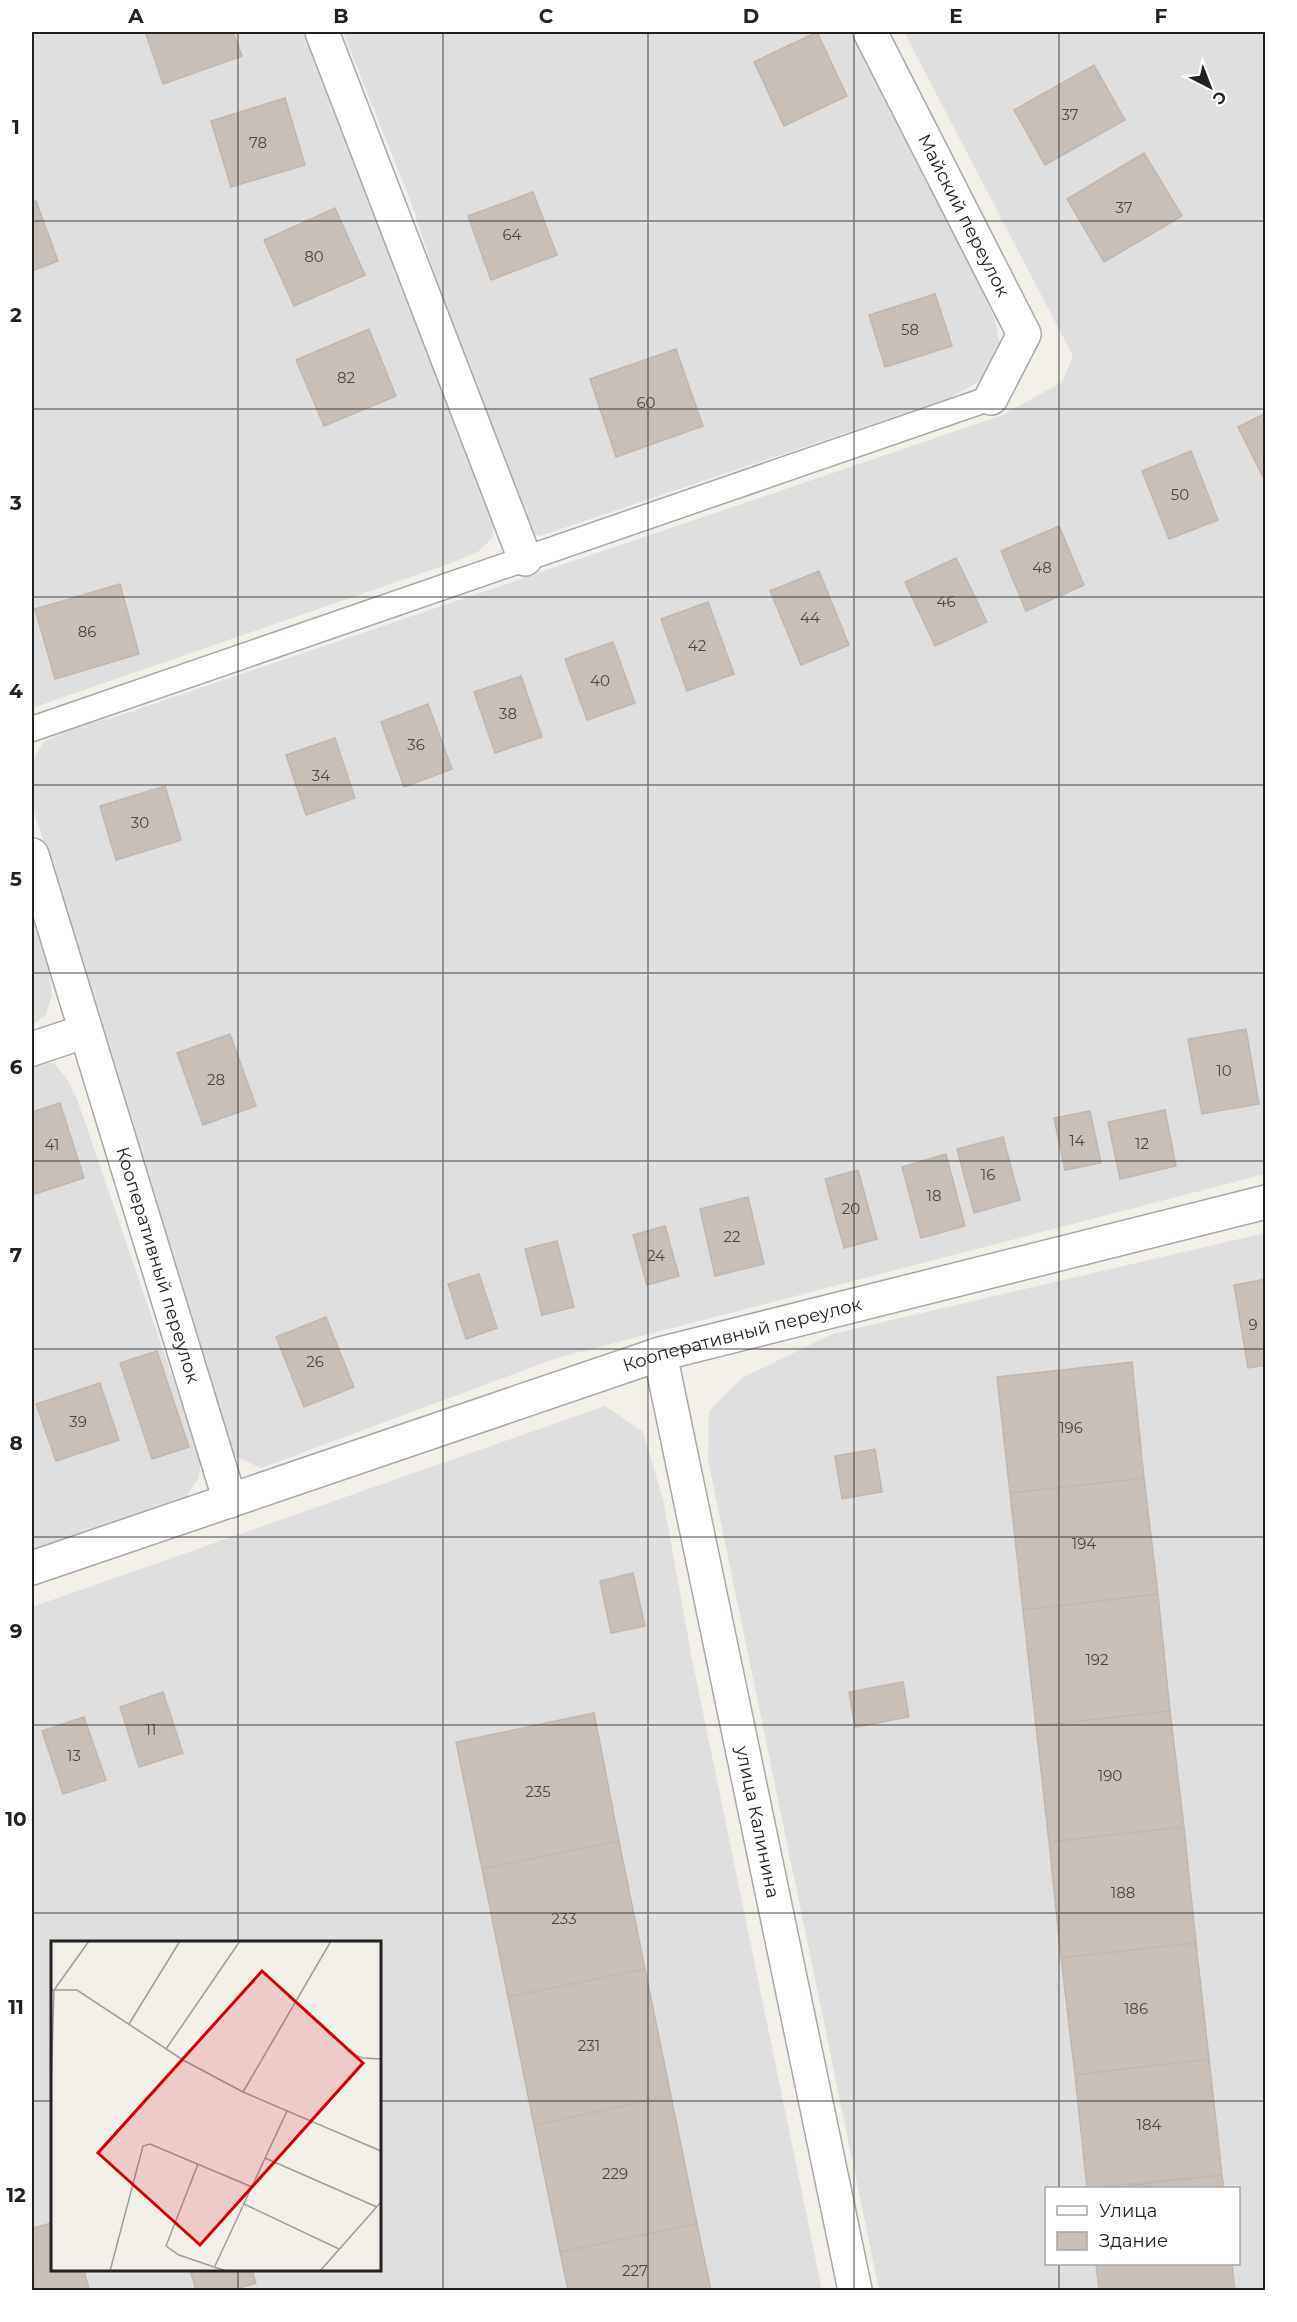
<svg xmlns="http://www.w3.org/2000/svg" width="1297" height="2322" viewBox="0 0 1297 2322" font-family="Montserrat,sans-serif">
  <rect width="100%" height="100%" fill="#f2efe9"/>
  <path fill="#e0dfdf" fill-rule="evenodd" d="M 32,32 L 305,32 L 493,519 L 493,537 L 479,551 L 454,562 L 32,708 Z
    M 343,32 L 859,32 L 995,319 L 1001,353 L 992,374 L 950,398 L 540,536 L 522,529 L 501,475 L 412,205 Z
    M 904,32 L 1265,32 L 1265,1174 L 557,1358 L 261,1468 L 232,1455 L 207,1380 L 32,804 L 32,761 L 45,741 L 77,726 L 115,717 L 1003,415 L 1062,382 L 1073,356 Z
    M 32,917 L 50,972 L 52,996 L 45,1016 L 32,1025 Z
    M 32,1062 L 54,1063 L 67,1079 L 77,1099 L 201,1461 L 198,1479 L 185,1499 L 32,1558 Z
    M 1265,1233 L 1265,2290 L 879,2290 L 708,1460 L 709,1411 L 742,1378 L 832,1334 ZM 1046,2188 L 1238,2188 L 1238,2264 L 1046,2264 Z
    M 605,1406 L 643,1432 L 663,1499 L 692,1659 L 822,2290 L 32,2290 L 32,1607 ZM 52,1942 L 380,1942 L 380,2270 L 52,2270 Z"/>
  <path fill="#c7bfb8" stroke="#c4b6ab" stroke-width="1.5" d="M 153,32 L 233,32 L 242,56 L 163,84 L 146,34 Z
    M 817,32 L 847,96 L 784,126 L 754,62 Z
    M 1094,65 L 1125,120 L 1045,165 L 1014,110 Z
    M 285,98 L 305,165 L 231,187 L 211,121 Z
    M 1144,153 L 1182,216 L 1104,262 L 1067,199 Z
    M 533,192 L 557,255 L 491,280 L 468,216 Z
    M 36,201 L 58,261 L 32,271 L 32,203 Z
    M 335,208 L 365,275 L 294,306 L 264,240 Z
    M 935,294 L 952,346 L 885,367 L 869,315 Z
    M 369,329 L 396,396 L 324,426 L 296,360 Z
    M 676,349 L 703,426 L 616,457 L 590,379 Z
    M 1266,413 L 1266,483 L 1238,427 Z
    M 1191,451 L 1218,520 L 1169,539 L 1142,471 Z
    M 1059,526 L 1084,585 L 1026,611 L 1001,551 Z
    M 956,558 L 987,622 L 935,646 L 905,582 Z
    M 819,571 L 849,645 L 801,665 L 770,591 Z
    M 120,584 L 139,654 L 55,679 L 35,609 Z
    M 708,602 L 734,674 L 687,691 L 661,619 Z
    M 613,642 L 635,703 L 587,720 L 565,659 Z
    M 521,676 L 542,737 L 495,753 L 474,692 Z
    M 428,704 L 452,769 L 404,787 L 381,722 Z
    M 335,738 L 355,798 L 306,815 L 286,755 Z
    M 165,786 L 181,840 L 116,860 L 100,806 Z
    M 1246,1029 L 1259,1104 L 1202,1114 L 1188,1039 Z
    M 230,1034 L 256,1106 L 203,1125 L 177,1053 Z
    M 60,1103 L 84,1178 L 32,1195 L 32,1112 Z
    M 1165,1110 L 1176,1166 L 1120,1179 L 1108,1122 Z
    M 1090,1111 L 1101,1163 L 1065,1170 L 1054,1118 Z
    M 1003,1137 L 1020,1200 L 974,1213 L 957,1149 Z
    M 946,1154 L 965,1226 L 921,1238 L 902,1167 Z
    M 858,1170 L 877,1239 L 844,1248 L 825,1179 Z
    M 748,1197 L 764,1264 L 715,1276 L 700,1209 Z
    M 665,1226 L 679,1276 L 647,1285 L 633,1235 Z
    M 557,1241 L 574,1307 L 542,1315 L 525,1249 Z
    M 479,1274 L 497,1328 L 466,1339 L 448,1284 Z
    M 1266,1279 L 1266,1365 L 1248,1368 L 1234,1285 Z
    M 326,1317 L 354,1387 L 304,1407 L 276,1337 Z
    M 157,1351 L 189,1447 L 152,1459 L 120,1363 Z
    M 1132,1362 L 1144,1478 L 1010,1493 L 997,1377 Z
    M 100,1383 L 119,1440 L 56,1461 L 36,1404 Z
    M 875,1449 L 882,1492 L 842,1499 L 835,1456 Z
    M 1144,1478 L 1158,1594 L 1023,1610 L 1010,1493 Z
    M 633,1573 L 645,1626 L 611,1633 L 600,1581 Z
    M 1158,1594 L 1170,1711 L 1036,1726 L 1023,1610 Z
    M 903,1682 L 909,1717 L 855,1727 L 849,1692 Z
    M 163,1692 L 183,1753 L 139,1767 L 120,1707 Z
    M 1170,1711 L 1184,1827 L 1049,1842 L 1036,1726 Z
    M 594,1713 L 619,1841 L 482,1869 L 456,1742 Z
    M 84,1717 L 106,1780 L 63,1794 L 42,1731 Z
    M 1184,1827 L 1196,1943 L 1061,1958 L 1049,1842 Z
    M 619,1841 L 645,1969 L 508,1997 L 482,1869 Z
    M 1196,1943 L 1209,2059 L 1075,2075 L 1061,1958 Z
    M 645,1969 L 671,2096 L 534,2125 L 508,1997 Z
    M 1209,2059 L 1222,2175 L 1087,2188 L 1075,2075 Z
    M 671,2096 L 697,2224 L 560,2252 L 534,2125 Z
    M 1222,2175 L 1224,2188 L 1107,2188 Z
    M 52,2223 L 52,2270 L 84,2270 L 89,2289 L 34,2290 L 32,2228 Z
    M 697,2224 L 711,2290 L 568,2290 L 560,2252 Z
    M 1096,2264 L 1232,2264 L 1235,2290 L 1099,2290 Z
    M 190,2270 L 252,2270 L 256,2283 L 233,2290 L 196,2290 Z"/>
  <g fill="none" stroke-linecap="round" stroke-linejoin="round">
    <defs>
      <path id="service" d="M 32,729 L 991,398"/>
      <g id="minor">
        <path d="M 322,32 L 525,559"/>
        <path id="s1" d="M 870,32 L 1024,334 L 991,398"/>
        <path id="s2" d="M 32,855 L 230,1501"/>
        <path d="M 32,1049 L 86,1031"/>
        <path id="s3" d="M 660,1354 L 855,2290"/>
        <path id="s4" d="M 32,1568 L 660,1354 L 1266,1202"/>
      </g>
    </defs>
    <use href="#service" stroke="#a9a9a9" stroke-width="27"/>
    <use href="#minor" stroke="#a9a9a9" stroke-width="36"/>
    <use href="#service" stroke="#fff" stroke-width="24"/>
    <use href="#minor" stroke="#fff" stroke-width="33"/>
  </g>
  <path fill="none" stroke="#222" stroke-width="1.5" stroke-opacity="0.55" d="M 238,32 L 238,1942M 443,32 L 443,2290M 648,32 L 648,2290M 854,32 L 854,2290M 1059,32 L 1059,2188M 32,221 L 1266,221M 32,409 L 1266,409M 32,597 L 1266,597M 32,785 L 1266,785M 32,973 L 1266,973M 32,1161 L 1266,1161M 32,1349 L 1266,1349M 32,1537 L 1266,1537M 32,1725 L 1266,1725M 32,1913 L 1266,1913M 32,2101 L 52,2101M 380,2101 L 1266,2101M 1059,2264 L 1059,2290M 238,2270 L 238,2290"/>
  <g text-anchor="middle" stroke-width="6" stroke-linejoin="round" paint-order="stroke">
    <g font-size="15" fill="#4b4948">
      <text x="1070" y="120">37</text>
      <text x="258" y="148">78</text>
      <text x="1124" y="213">37</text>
      <text x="512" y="240">64</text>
      <text x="314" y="262">80</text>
      <text x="910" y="335">58</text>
      <text x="346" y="383">82</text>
      <text x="646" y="408">60</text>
      <text x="1180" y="500">50</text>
      <text x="1042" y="573">48</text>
      <text x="946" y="607">46</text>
      <text x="810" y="623">44</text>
      <text x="87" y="637">86</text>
      <text x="697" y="651">42</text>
      <text x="600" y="686">40</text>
      <text x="508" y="719">38</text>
      <text x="416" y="750">36</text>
      <text x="321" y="781">34</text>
      <text x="140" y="828">30</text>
      <text x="1224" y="1076">10</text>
      <text x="216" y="1085">28</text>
      <text x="1077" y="1146">14</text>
      <text x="1142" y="1149">12</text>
      <text x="52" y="1150">41</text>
      <text x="988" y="1180">16</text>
      <text x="934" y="1201">18</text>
      <text x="851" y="1214">20</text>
      <text x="732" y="1242">22</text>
      <text x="656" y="1261">24</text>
      <text x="1253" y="1330">9</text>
      <text x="315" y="1367">26</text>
      <text x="78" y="1427">39</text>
      <text x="1071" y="1433">196</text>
      <text x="1084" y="1549">194</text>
      <text x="1097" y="1665">192</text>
      <text x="151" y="1735">11</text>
      <text x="74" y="1761">13</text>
      <text x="1110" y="1781">190</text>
      <text x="538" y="1797">235</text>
      <text x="1123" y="1898">188</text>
      <text x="564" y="1924">233</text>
      <text x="1136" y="2014">186</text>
      <text x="589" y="2051">231</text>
      <text x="1149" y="2130">184</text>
      <text x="615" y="2179">229</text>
      <text x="635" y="2276">227</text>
    </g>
    <g font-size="18" fill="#222" stroke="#fff">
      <text dy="6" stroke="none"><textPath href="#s1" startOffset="206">Майский переулок</textPath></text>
      <text dy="6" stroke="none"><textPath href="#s2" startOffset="429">Кооперативный переулок</textPath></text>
      <text dy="6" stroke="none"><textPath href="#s4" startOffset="748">Кооперативный переулок</textPath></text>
      <text dy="6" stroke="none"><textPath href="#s3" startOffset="478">улица Калинина</textPath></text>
    </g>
  </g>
  <g transform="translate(51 1941)">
    <rect width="330" height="330" fill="#f2efe9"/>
    <path fill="none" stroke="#9f9d99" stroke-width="1.5" d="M 0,49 L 26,49 L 132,119 L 192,151 L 330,210M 78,83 L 129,0M 115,108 L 189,0M 299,111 L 311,117 L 330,118M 0,145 L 3,49 L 38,0M 192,151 L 280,0M 214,217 L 326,266M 147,223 L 115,305 L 128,314 L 175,330M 193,263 L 288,308M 164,325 L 236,170M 59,330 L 92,205 L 99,203 L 201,246M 269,330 L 330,261"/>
    <path fill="#d40000" fill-opacity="0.15" stroke="#d40000" stroke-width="3" d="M 211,30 L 312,122 L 149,304 L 47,212 Z"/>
    <rect width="330" height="330" fill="none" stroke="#222" stroke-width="3"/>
  </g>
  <rect width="1297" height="2322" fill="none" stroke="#ffffff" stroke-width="66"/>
  <rect x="1045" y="2187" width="195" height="78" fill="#ffffff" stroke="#a7a7a7" stroke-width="1.5"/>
  <rect x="1057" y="2206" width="30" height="9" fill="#ffffff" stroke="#a7a7a7" stroke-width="1.5"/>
  <text x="1099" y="2217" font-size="18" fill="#222222">Улица</text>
  <rect x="1057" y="2232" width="30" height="18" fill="#c7bfb8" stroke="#a7a7a7" stroke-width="1.5"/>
  <text x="1099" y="2247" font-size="18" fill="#222222">Здание</text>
  <g transform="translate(1210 87) rotate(138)" stroke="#ffffff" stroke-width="4.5" paint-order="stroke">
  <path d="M0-4.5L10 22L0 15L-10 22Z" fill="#222222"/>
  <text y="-9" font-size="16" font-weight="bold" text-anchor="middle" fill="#222222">С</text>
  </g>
  <rect x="33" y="33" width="1231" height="2256" fill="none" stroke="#222" stroke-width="2"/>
  <g font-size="20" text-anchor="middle" font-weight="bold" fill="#222">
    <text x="136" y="23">A</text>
    <text x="341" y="23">B</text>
    <text x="546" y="23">C</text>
    <text x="751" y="23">D</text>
    <text x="956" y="23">E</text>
    <text x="1161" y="23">F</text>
    <text x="16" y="134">1</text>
    <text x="16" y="322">2</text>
    <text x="16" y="510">3</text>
    <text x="16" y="698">4</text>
    <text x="16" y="886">5</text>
    <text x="16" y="1074">6</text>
    <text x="16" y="1262">7</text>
    <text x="16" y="1450">8</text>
    <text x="16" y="1638">9</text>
    <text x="16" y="1826">10</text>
    <text x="16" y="2014">11</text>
    <text x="16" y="2202">12</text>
  </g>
</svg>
